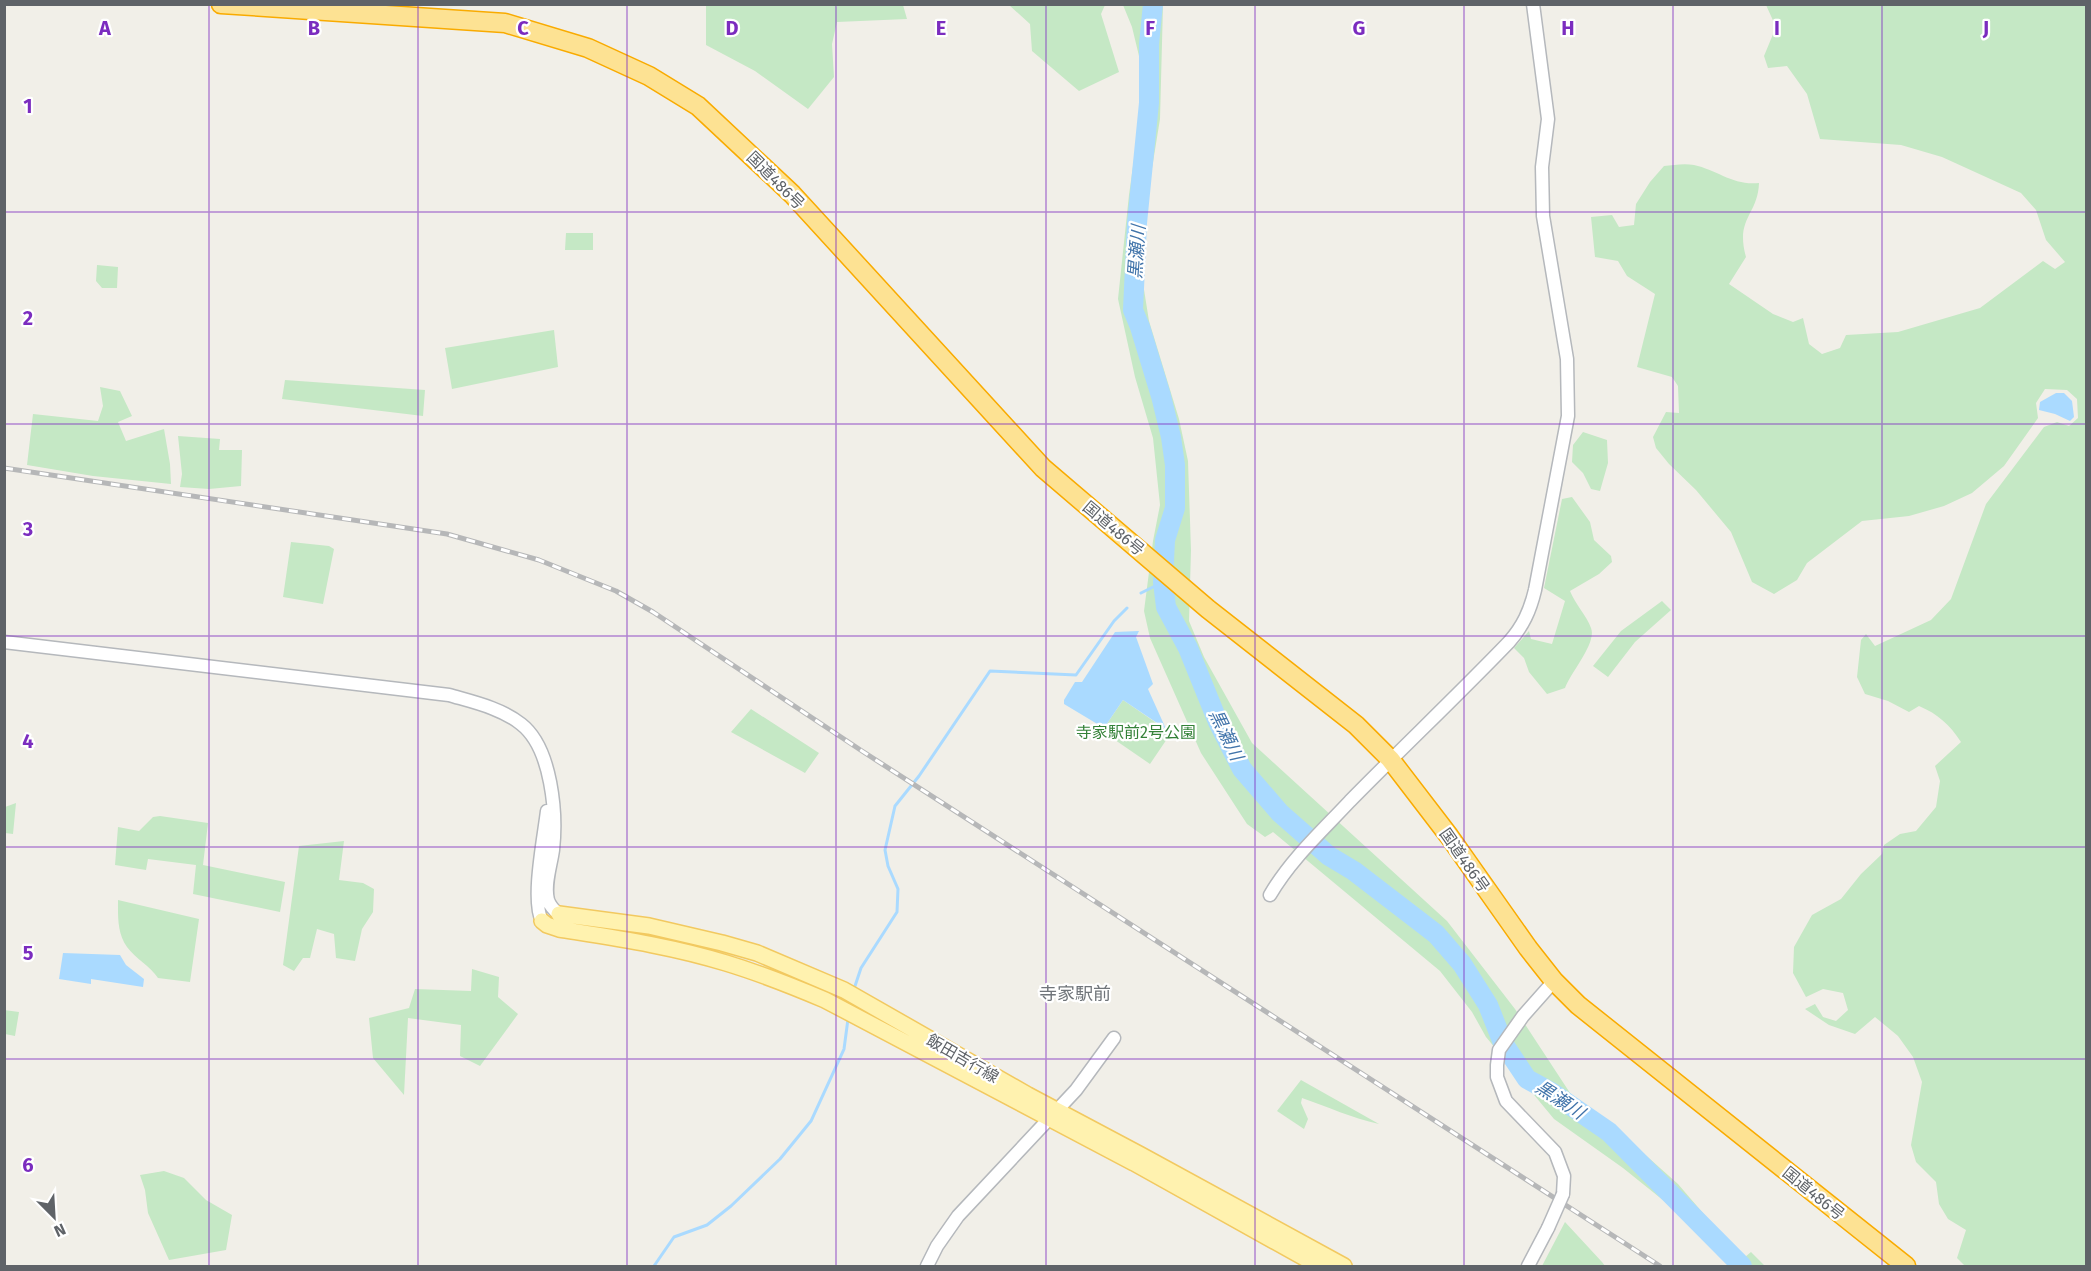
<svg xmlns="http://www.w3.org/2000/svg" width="2091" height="1271" viewBox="0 0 2091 1271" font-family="'Fira Sans','Noto Sans JP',sans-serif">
  <rect width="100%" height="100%" fill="#f1efe8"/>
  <path fill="#c5e8c5" d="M 836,5 L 837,8 L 837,5 L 903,5 L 907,19 L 837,22 L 832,44 L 834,77 L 808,109 L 755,71 L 706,45 L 706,5 Z
    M 1009,5 L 1105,5 L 1101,14 L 1119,72 L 1079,91 L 1032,51 L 1030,24 Z
    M 1123,5 L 1163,5 L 1160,119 L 1148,193 L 1142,277 L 1149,321 L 1179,419 L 1188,461 L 1191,550 L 1189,621 L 1204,657 L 1252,743 L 1447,921 L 1515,1009 L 1572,1096 L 1641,1151 L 1678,1184 L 1721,1234 L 1745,1257 L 1751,1252 L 1765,1266 L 1729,1266 L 1679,1213 L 1623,1168 L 1554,1119 L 1486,1037 L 1472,1012 L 1440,971 L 1273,832 L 1265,837 L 1247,824 L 1201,753 L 1150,638 L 1144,611 L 1153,541 L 1160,505 L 1153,438 L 1135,377 L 1118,299 L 1129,195 L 1143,94 L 1139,56 L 1132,27 Z
    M 1766,5 L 2086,5 L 2086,1266 L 1965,1266 L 1957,1258 L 1966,1230 L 1948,1219 L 1939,1204 L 1936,1182 L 1916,1162 L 1911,1145 L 1922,1082 L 1913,1057 L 1898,1036 L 1875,1017 L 1855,1034 L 1829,1025 L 1805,1009 L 1815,1004 L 1823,1017 L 1836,1021 L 1848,1010 L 1843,993 L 1823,989 L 1806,997 L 1793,973 L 1794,947 L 1812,915 L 1841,899 L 1861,874 L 1882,854 L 1884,845 L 1900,834 L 1916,831 L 1936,807 L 1940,781 L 1935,766 L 1961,742 C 1950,725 1938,714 1919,706 L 1909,712 L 1888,701 L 1865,694 L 1857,677 L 1861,640 L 1866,634 L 1875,646 L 1931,620 L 1951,599 L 1986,504 L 2044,427 L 2057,422 L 2069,426 L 2078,418 L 2077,399 L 2067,390 L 2045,389 L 2036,403 L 2038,418 L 2004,466 L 1972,493 L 1944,506 L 1909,516 L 1862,521 L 1807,563 L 1797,580 L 1774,594 L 1752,582 L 1731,532 L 1696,490 L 1669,464 L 1656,448 L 1653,437 L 1666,412 L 1679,413 L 1678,386 L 1672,377 L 1637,367 L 1655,294 L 1627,276 L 1618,261 L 1595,257 L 1591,217 L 1612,215 L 1619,227 L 1634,225 L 1636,204 L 1650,182 L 1664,166 C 1673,165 1685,163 1694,165 C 1717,170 1734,186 1759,183 C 1758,215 1735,218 1746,257 L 1729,284 L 1773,314 L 1793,322 L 1803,318 L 1809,344 L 1822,354 L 1840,348 L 1846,335 L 1898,332 L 1980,308 L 2043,261 L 2055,269 L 2065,262 L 2046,240 L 2036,210 L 2021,193 L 1942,157 L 1901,145 L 1820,139 L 1807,94 L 1787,66 L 1768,68 L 1764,56 L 1776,27 Z
    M 566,233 L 593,233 L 593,250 L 565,250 Z
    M 97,265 L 118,267 L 117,288 L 102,288 L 96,281 Z
    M 554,330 L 558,367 L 452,389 L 445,348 Z
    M 285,380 L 425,390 L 423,416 L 282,399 Z
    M 100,387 L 120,391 L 132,416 L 118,422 L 126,441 L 164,429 L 170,464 L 171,484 L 93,476 L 27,465 L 33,414 L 98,421 L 103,406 Z
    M 1583,432 L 1607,440 L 1608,463 L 1600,491 L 1591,489 L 1583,473 L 1572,462 L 1573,445 Z
    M 178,436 L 220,439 L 219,450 L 242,450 L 241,486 L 209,489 L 180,487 L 182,474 Z
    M 1572,497 L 1590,522 L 1594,540 L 1611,556 L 1612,562 L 1599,574 L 1570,591 C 1575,604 1587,616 1591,628 C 1597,643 1571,672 1565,688 L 1547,694 L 1529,672 L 1524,658 L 1514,648 L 1529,631 L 1531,639 L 1552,644 L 1565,601 L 1544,588 L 1562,499 Z
    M 291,542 L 329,546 L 334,549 L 323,604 L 283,597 Z
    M 1662,601 L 1671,610 L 1635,642 L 1608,677 L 1593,666 L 1621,631 Z
    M 1123,700 L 1171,733 L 1150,764 L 1102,731 Z
    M 751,709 L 819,753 L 805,773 L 731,732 Z
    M 16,803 L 13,834 L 5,833 L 5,807 Z
    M 160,816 L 208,823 L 203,865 L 285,882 L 280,912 L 193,894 L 196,865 L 148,859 L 146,870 L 115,865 L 118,827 L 139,831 L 153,817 Z
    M 344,841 L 339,880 L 363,883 L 374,889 L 373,912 L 362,929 L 355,961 L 336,958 L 334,934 L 317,929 L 310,958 L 303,958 L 294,971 L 283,965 L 299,846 Z
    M 118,900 L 199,919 L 190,982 L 158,978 C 150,966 136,959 127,947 C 117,933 118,915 118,900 Z
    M 472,969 L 499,977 L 498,997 L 518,1014 L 480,1066 L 460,1056 L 461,1025 L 408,1018 L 404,1095 L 373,1058 L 369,1018 L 409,1008 L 415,989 L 471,991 Z
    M 4,1010 L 19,1012 L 15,1036 L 5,1034 Z
    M 1301,1080 L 1379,1124 C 1352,1118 1328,1107 1302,1098 L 1301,1103 L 1308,1119 L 1304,1129 L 1277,1111 Z
    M 164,1171 L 184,1178 L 206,1200 L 232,1215 L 226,1250 L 169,1260 L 148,1213 L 145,1190 L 140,1175 Z
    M 1565,1222 L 1602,1262 L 1605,1266 L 1542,1266 Z"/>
  <path fill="#aadaff" d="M 2056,393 L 2064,393 L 2072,401 L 2074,417 L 2070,421 L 2055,414 L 2039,410 L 2040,402 Z
    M 1139,631 L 1136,637 L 1153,684 L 1148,689 L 1166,729 L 1123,700 L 1104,728 L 1064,704 L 1064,700 L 1075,682 L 1082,682 L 1115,632 Z
    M 63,953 L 120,955 L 126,965 L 144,979 L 143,987 L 91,979 L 91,984 L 59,979 Z"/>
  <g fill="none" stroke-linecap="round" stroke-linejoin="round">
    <path stroke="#aadaff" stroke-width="3" d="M 1141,593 L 1163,582
      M 854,989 L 861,968 L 897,912 L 898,889 L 888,866 L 885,850 L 895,806 L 919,776 L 990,671 L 1076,675 L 1114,621 L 1127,608
      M 654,1266 L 674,1237 L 707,1225 L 731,1206 L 780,1159 L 811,1121 L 844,1049 L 848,1019"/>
    <path stroke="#aadaff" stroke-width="20" d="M 1153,4 L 1149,44 L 1149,103 L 1137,223 L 1133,310 L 1140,327 L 1161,396 L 1171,437 L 1175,465 L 1175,508 L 1165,540 L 1163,582 L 1166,607 L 1188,648 L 1218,722 L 1242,769 L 1280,813 L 1329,856 L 1354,871 L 1436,934 L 1462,964 L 1488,1005 L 1503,1043 L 1527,1079 L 1551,1092 L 1609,1132 L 1742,1266"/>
    <defs>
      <path id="minor" d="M 4,642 L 449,695 C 473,702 501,708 521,724 C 552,748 557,814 553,850 C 551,865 544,885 548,900 C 550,906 555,911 559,914
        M 1270,895 C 1291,859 1322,831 1350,801 C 1402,748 1457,696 1509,642 C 1523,626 1530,611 1535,590 L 1568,416 L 1567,359 L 1543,216 L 1542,167 L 1548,119 L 1533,4
        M 542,921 C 531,900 544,837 547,811
        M 1554,981 L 1523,1016 L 1499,1050 L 1497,1065 L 1497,1077 L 1506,1101 L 1555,1152 L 1564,1176 L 1563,1194
        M 927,1266 L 937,1246 L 958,1216 L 1076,1090 L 1114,1038
        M 1528,1266 L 1548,1228"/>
      <path id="major" d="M 559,914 L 649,926 L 722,943 L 757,953 L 844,990 L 1028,1095 L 1141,1155 L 1344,1266
        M 542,921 L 547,925 L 559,929 C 615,938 671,946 726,963 C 759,973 792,986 825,1000 L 1134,1163 L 1319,1266"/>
      <path id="highway" d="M 221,4 L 505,23 L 588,48 L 649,76 L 698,106 L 792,194 L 1043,468 L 1208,609 L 1356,725 L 1390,759 L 1449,836 L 1528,948 L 1554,981 L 1578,1005 L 1906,1266"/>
    </defs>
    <use href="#minor" stroke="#b5b8bc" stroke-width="15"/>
    <use href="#major" stroke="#f2c960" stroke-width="18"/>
    <use href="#highway" stroke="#f9ab00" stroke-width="21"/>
    <use href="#minor" stroke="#fff" stroke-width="12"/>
    <use href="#major" stroke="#fff2af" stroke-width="15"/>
    <use href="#highway" stroke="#fde293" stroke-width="18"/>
    <defs>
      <path id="rail" d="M 4,468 L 447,534 L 539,560 L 616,591 L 653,612 L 862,751 L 1660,1266"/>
    </defs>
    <use href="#rail" stroke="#b6b7b8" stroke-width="5"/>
    <use href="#rail" stroke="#fff" stroke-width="3" stroke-dasharray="9" stroke-linecap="butt"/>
    <defs>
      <path id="minor-bridge" d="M 1548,1228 L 1563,1194"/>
    </defs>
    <use href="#minor-bridge" stroke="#b5b8bc" stroke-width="15" stroke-linecap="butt"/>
    <use href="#minor-bridge" stroke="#fff" stroke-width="12"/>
  </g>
  <path fill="none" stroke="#7b2cbf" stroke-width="1.5" stroke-opacity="0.55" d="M 209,4 L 209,1266M 418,4 L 418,1266M 627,4 L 627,1266M 836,4 L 836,1266M 1046,4 L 1046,1266M 1255,4 L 1255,1266M 1464,4 L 1464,1266M 1673,4 L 1673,1266M 1882,4 L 1882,1266M 4,212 L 2086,212M 4,424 L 2086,424M 4,636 L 2086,636M 4,847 L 2086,847M 4,1059 L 2086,1059"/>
  <g text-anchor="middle" stroke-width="4.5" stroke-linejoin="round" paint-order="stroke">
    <g font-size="16" fill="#5f6368" stroke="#fff">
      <text transform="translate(776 180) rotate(45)" y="6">国道486号</text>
      <text transform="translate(1114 528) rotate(40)" y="6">国道486号</text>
      <text transform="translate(1465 860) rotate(55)" y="6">国道486号</text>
      <text transform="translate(963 1058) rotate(30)" y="6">飯田吉行線</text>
      <text transform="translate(1814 1193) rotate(39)" y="6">国道486号</text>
    </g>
    <g font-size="16" fill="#348238" stroke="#fff">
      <text x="1136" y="738">寺家駅前2号公園</text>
    </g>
    <g font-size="18" font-style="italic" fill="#4174aa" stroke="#fff">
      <text transform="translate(1137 252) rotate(-86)" y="6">黒瀬川</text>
      <text transform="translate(1226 735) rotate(64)" y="6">黒瀬川</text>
      <text transform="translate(1560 1100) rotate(33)" y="6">黒瀬川</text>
    </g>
    <g font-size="18" fill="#70757a" stroke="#fff">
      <text x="1075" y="1000">寺家駅前</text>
    </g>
  </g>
  <g font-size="20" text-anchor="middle" font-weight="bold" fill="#7b2cbf" stroke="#fff" stroke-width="4.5" stroke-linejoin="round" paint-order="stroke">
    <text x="105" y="35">A</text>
    <text x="314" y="35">B</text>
    <text x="523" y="35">C</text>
    <text x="732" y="35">D</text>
    <text x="941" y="35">E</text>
    <text x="1150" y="35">F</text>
    <text x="1359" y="35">G</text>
    <text x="1568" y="35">H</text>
    <text x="1777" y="35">I</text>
    <text x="1986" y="35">J</text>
    <text x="28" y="113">1</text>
    <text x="28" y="325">2</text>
    <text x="28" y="536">3</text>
    <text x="28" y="748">4</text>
    <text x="28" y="960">5</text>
    <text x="28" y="1172">6</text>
  </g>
  <rect width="2091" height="1271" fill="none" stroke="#5f6368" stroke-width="12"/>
  <g transform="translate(54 1217) rotate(156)" stroke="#ffffff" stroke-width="4.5" paint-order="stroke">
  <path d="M0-4.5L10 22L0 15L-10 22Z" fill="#5f6368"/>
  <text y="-9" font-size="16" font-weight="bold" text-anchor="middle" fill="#5f6368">N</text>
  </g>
</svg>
